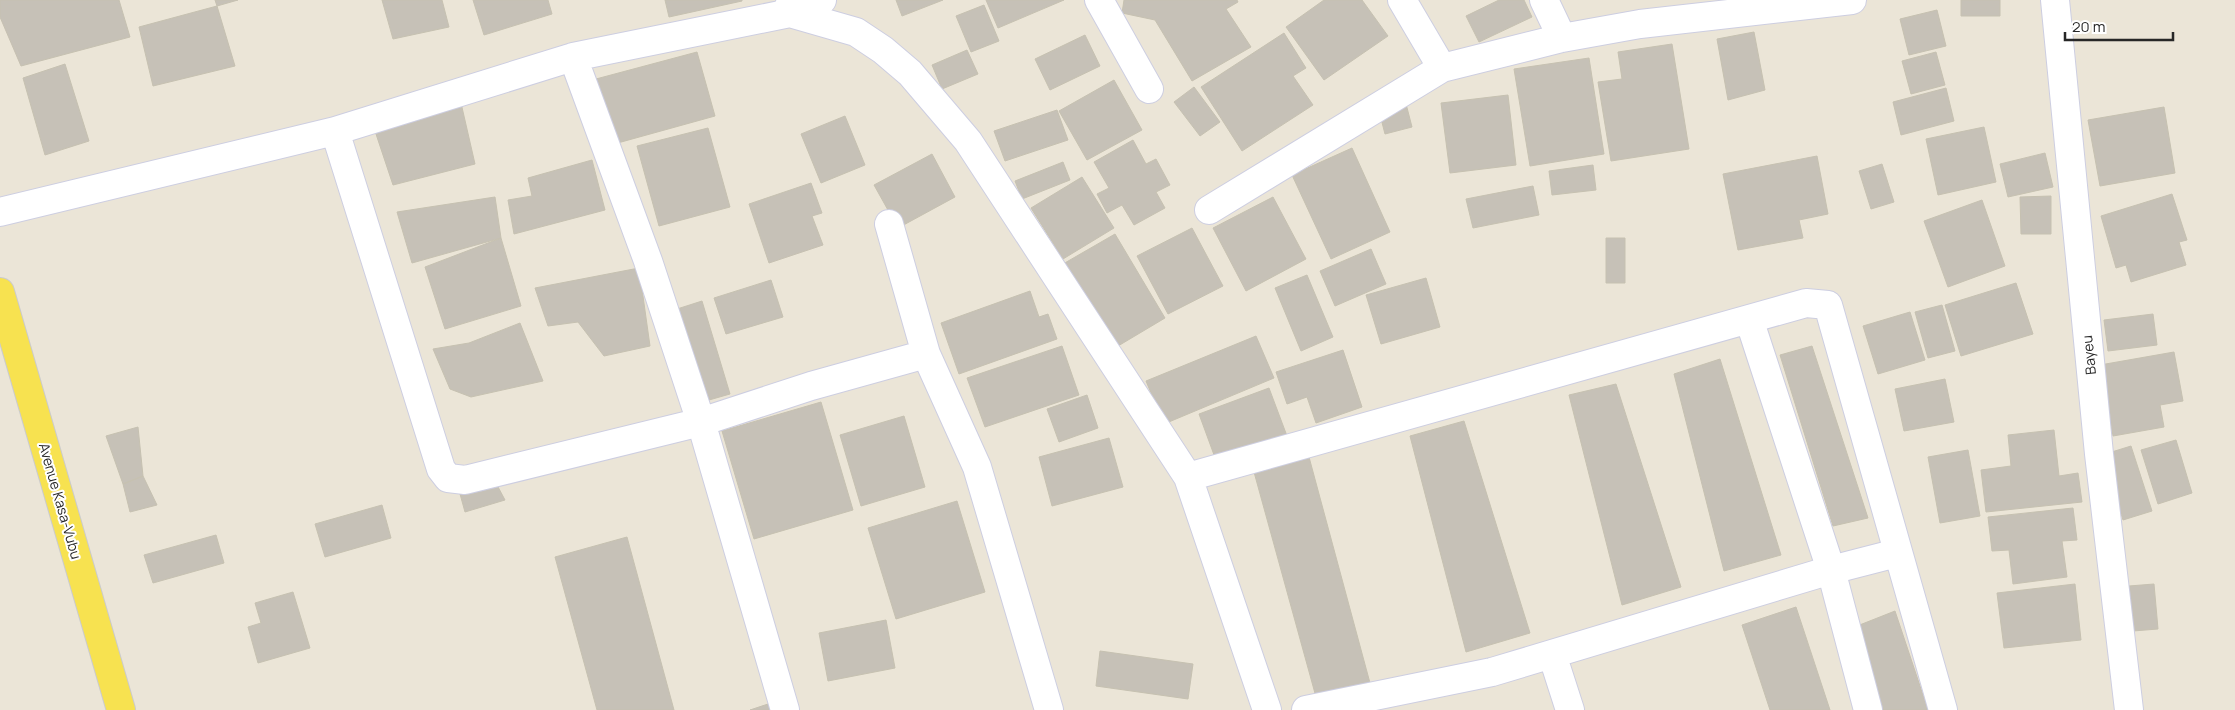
<svg xmlns="http://www.w3.org/2000/svg" width="2235" height="710" viewBox="0 0 2235 710" font-family="Manrope,sans-serif">
  <rect width="100%" height="100%" fill="#ebe5d7"/>
  <path fill="#c6c1b7" stroke="#c6c1b1" d="M 0,0 L 119,0 L 130,37 L 21,66 L 0,17 Z
    M 215,0 L 238,0 L 217,6 Z
    M 382,0 L 442,0 L 449,27 L 393,39 Z
    M 473,0 L 548,0 L 552,14 L 484,35 Z
    M 665,0 L 742,0 L 742,1 L 669,17 Z
    M 896,0 L 943,0 L 902,16 Z
    M 986,0 L 1064,0 L 998,28 Z
    M 1124,0 L 1237,0 L 1238,2 L 1226,9 L 1251,47 L 1192,81 L 1155,20 L 1122,13 Z
    M 1324,0 L 1362,0 L 1388,36 L 1324,80 L 1286,27 Z
    M 1499,0 L 1524,0 L 1532,17 L 1479,42 L 1466,16 Z
    M 1961,0 L 2000,0 L 2000,16 L 1961,16 Z
    M 984,5 L 999,41 L 971,52 L 956,16 Z
    M 217,6 L 235,66 L 153,86 L 139,27 Z
    M 1937,10 L 1946,46 L 1909,55 L 1900,19 Z
    M 1754,32 L 1765,90 L 1728,100 L 1717,39 Z
    M 1284,33 L 1306,68 L 1293,76 L 1313,105 L 1242,151 L 1201,87 Z
    M 1085,35 L 1100,66 L 1050,90 L 1035,59 Z
    M 1672,44 L 1689,149 L 1611,161 L 1598,82 L 1622,79 L 1618,52 Z
    M 967,50 L 978,74 L 942,89 L 932,65 Z
    M 697,52 L 715,116 L 614,144 L 596,79 Z
    M 1936,52 L 1945,85 L 1911,94 L 1902,61 Z
    M 1589,58 L 1604,154 L 1530,166 L 1514,69 Z
    M 65,64 L 89,141 L 45,155 L 23,78 Z
    M 1114,80 L 1142,130 L 1087,160 L 1059,111 Z
    M 1194,87 L 1220,122 L 1200,136 L 1174,102 Z
    M 1946,88 L 1954,121 L 1901,135 L 1893,102 Z
    M 1508,95 L 1516,165 L 1450,173 L 1441,103 Z
    M 1405,100 L 1412,127 L 1385,134 L 1378,107 Z
    M 461,103 L 475,164 L 393,185 L 375,131 Z
    M 2164,107 L 2175,173 L 2100,186 L 2088,120 Z
    M 1057,110 L 1068,140 L 1005,161 L 994,131 Z
    M 845,116 L 865,165 L 821,183 L 801,134 Z
    M 1984,127 L 1996,182 L 1938,195 L 1926,139 Z
    M 708,128 L 730,207 L 659,226 L 637,146 Z
    M 1133,140 L 1146,164 L 1156,159 L 1170,185 L 1156,192 L 1165,208 L 1134,225 L 1122,205 L 1107,213 L 1097,194 L 1109,188 L 1094,162 Z
    M 1352,148 L 1390,232 L 1331,259 L 1292,175 Z
    M 2045,153 L 2053,187 L 2008,197 L 2000,164 Z
    M 932,154 L 955,197 L 898,228 L 874,185 Z
    M 1817,156 L 1828,214 L 1799,220 L 1803,238 L 1738,250 L 1723,174 Z
    M 592,160 L 605,210 L 514,234 L 508,200 L 532,196 L 528,178 Z
    M 1063,162 L 1070,180 L 1022,199 L 1015,181 Z
    M 1882,164 L 1894,202 L 1871,209 L 1859,171 Z
    M 1593,165 L 1596,190 L 1552,195 L 1549,171 Z
    M 1082,177 L 1114,228 L 1063,259 L 1031,208 Z
    M 811,183 L 822,213 L 812,216 L 823,245 L 769,263 L 749,204 Z
    M 1533,186 L 1539,215 L 1473,228 L 1466,199 Z
    M 2172,194 L 2187,240 L 2179,242 L 2186,265 L 2131,282 L 2126,265 L 2116,268 L 2101,216 Z
    M 2051,196 L 2051,234 L 2021,234 L 2020,197 Z
    M 495,197 L 501,238 L 412,263 L 397,212 Z
    M 1273,197 L 1306,259 L 1246,291 L 1213,228 Z
    M 1982,200 L 2005,266 L 1948,287 L 1924,221 Z
    M 1192,228 L 1223,286 L 1168,314 L 1137,256 Z
    M 1115,234 L 1165,318 L 1113,349 L 1063,264 Z
    M 501,238 L 521,306 L 445,329 L 425,267 Z
    M 1606,238 L 1625,238 L 1625,283 L 1606,283 Z
    M 1371,249 L 1386,284 L 1335,306 L 1320,271 Z
    M 639,268 L 650,346 L 604,356 L 578,322 L 548,326 L 535,288 Z
    M 1307,275 L 1333,337 L 1301,351 L 1275,288 Z
    M 1426,278 L 1440,327 L 1381,344 L 1366,295 Z
    M 771,280 L 783,317 L 726,334 L 714,298 Z
    M 2016,283 L 2033,334 L 1961,356 L 1945,305 Z
    M 1030,291 L 1039,317 L 1048,314 L 1057,339 L 959,374 L 941,323 Z
    M 702,301 L 730,394 L 702,402 L 674,310 Z
    M 1942,305 L 1955,351 L 1928,358 L 1915,312 Z
    M 1910,312 L 1925,360 L 1878,374 L 1863,326 Z
    M 2153,314 L 2157,345 L 2108,351 L 2104,320 Z
    M 520,323 L 543,381 L 471,397 L 450,389 L 433,349 L 469,343 Z
    M 1256,336 L 1274,378 L 1164,424 L 1146,381 Z
    M 1062,346 L 1079,395 L 985,427 L 967,378 Z
    M 1812,346 L 1868,518 L 1833,526 L 1780,355 Z
    M 1343,350 L 1362,407 L 1316,423 L 1307,397 L 1287,404 L 1276,372 Z
    M 2174,352 L 2183,401 L 2160,405 L 2164,427 L 2113,436 L 2100,365 Z
    M 1720,359 L 1781,555 L 1724,571 L 1674,374 Z
    M 1945,379 L 1954,422 L 1904,431 L 1895,389 Z
    M 1616,384 L 1681,587 L 1622,605 L 1569,395 Z
    M 1269,388 L 1287,436 L 1217,463 L 1199,414 Z
    M 1087,395 L 1098,428 L 1059,442 L 1047,409 Z
    M 821,402 L 853,510 L 754,539 L 722,431 Z
    M 904,416 L 925,487 L 861,506 L 840,435 Z
    M 1464,421 L 1530,633 L 1466,652 L 1410,436 Z
    M 138,427 L 143,476 L 123,484 L 106,436 Z
    M 2054,430 L 2059,476 L 2078,473 L 2082,502 L 1986,512 L 1981,470 L 2011,466 L 2008,435 Z
    M 1109,438 L 1123,487 L 1052,506 L 1039,457 Z
    M 2176,440 L 2192,493 L 2158,504 L 2141,450 Z
    M 2131,446 L 2152,511 L 2123,520 L 2102,455 Z
    M 1968,450 L 1980,516 L 1940,523 L 1928,457 Z
    M 1309,457 L 1370,683 L 1316,697 L 1254,472 Z
    M 143,476 L 157,505 L 130,512 L 123,484 Z
    M 497,485 L 505,500 L 465,512 L 460,494 Z
    M 957,501 L 985,592 L 896,619 L 868,528 Z
    M 382,505 L 391,538 L 325,557 L 315,524 Z
    M 2073,508 L 2077,540 L 2062,541 L 2067,577 L 2013,584 L 2009,550 L 1992,551 L 1988,517 Z
    M 216,535 L 224,563 L 153,583 L 144,555 Z
    M 627,537 L 674,710 L 597,710 L 555,557 Z
    M 2075,584 L 2081,640 L 2004,648 L 1997,593 Z
    M 2154,584 L 2158,629 L 2133,631 L 2129,586 Z
    M 293,592 L 310,648 L 258,663 L 248,627 L 261,623 L 255,603 Z
    M 1796,607 L 1830,710 L 1770,710 L 1742,625 Z
    M 1895,611 L 1928,710 L 1875,710 L 1852,628 Z
    M 886,620 L 895,668 L 828,681 L 819,633 Z
    M 1100,651 L 1193,664 L 1188,699 L 1096,686 Z
    M 771,703 L 773,710 L 750,710 Z"/>
  <g fill="none" stroke-linecap="round" stroke-linejoin="round">
    <defs>
      <path id="minor" d="M 1099,0 L 1149,89
        M 1402,0 L 1442,68
        M 1544,0 L 1562,38
        M 2055,0 L 2099,454 L 2129,710
        M 788,8 L 790,13 L 856,32 L 883,50 L 910,73 L 968,141 L 1188,477
        M 573,57 L 648,261 L 701,422 L 785,710
        M 335,131 L 441,469 L 448,478 L 465,480 L 701,422 L 811,386 L 926,354
        M 1209,210 L 1442,68 L 1562,38 L 1640,24 L 1852,0
        M 0,212 L 335,131 L 573,57 L 790,13 L 822,0
        M 889,224 L 926,354 L 977,467 L 1049,710
        M 1749,319 L 1831,570 L 1868,710
        M 1552,654 L 1570,710
        M 1267,710 L 1188,477 L 1806,303 L 1828,305 L 1943,710
        M 1306,710 L 1492,672 L 1831,570 L 1897,553"/>
      <path id="major" d="M 0,292 L 121,710"/>
    </defs>
    <use href="#minor" stroke="#cdcee1" stroke-width="30"/>
    <use href="#major" stroke="#cbcbcb" stroke-width="30"/>
    <use href="#minor" stroke="#fff" stroke-width="28"/>
    <use href="#major" stroke="#f7e250" stroke-width="28"/>
  </g>
  <g text-anchor="middle" stroke-width="4" stroke-linejoin="round" paint-order="stroke">
    <g font-size="14" fill="#272727" stroke="#fff">
      <text transform="translate(2089 355) rotate(-96)" y="5">Bayeu</text>
      <text transform="translate(60 501) rotate(74)" y="5">Avenue Kasa-Vubu</text>
    </g>
  </g>
  <path d="M2065 32v8h108v-8" fill="none" stroke="#272727" stroke-width="2.5"/>
  <text x="2072" y="32" font-size="15" fill="#272727" stroke="#ffffff" stroke-width="4" paint-order="stroke">20 m</text>
</svg>
